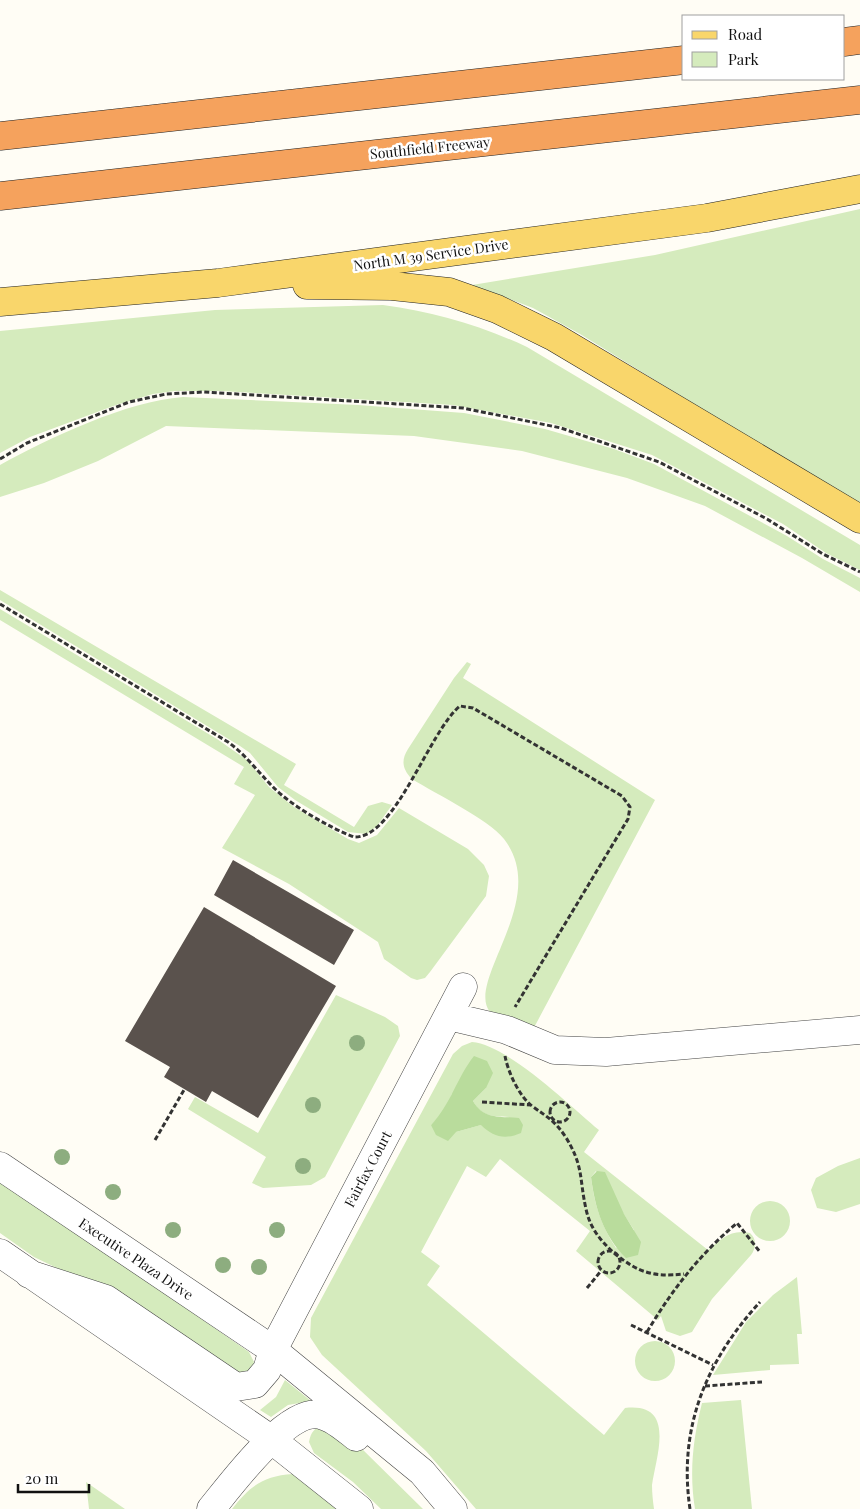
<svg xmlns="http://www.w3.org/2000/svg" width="860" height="1509" viewBox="0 0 860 1509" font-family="'Playfair Display',serif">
  <rect width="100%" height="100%" fill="#fffdf5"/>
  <path fill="#d5ebbd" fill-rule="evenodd" d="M 860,209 L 860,506 L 580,334 L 533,308 L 472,285 L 655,255 Z
    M 383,305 C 434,312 480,325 527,347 L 860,545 L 860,570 L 826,553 L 783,524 L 652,455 L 551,423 L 453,405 L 221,391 L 175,391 L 153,394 L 116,405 L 30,437 L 0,453 L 0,331 L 215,310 Z
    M 183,397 L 358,405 L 464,413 L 545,429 L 614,449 L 654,464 L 787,536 L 823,559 L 860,578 L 860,592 L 802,558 L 705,506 L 627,478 L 522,451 L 414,436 L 166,426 L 98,461 L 44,483 L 0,497 L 0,465 C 49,438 127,401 183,397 Z
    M 0,590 L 296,764 L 284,785 L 354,827 L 368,806 L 382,802 L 392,805 L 377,826 L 367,834 L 348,832 L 295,800 L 278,787 L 250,753 L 240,746 L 0,600 Z
    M 0,609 L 217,739 L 247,760 L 269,787 L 294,807 L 348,839 L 359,843 L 377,835 L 399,808 L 468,849 L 484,865 L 489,876 L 486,896 L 430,972 L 425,978 L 417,980 L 411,978 L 384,959 L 378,942 L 289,884 L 222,848 L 255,795 L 234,784 L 244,767 L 0,620 Z
    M 467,662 L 471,664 L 463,678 L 655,800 L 529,1037 C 519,1031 496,1021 490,1012 C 465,981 551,899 504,839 C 488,819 436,794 412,779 C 402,769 401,760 408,749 L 454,678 Z
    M 336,995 L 385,1017 L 398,1026 L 400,1036 L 325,1177 L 311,1185 L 263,1188 L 252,1183 L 266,1157 L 188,1109 L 195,1097 L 258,1133 Z
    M 472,1042 C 508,1045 570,1106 599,1130 L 584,1152 L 708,1250 C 722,1239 730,1229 750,1233 C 757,1239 756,1248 751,1255 L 712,1299 L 692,1332 L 680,1336 L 666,1331 L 661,1316 L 658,1320 L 576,1251 L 590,1231 L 500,1159 L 486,1177 L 467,1166 L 421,1252 L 440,1266 L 427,1285 L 604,1435 L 625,1408 C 677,1402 656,1456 652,1485 C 652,1493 653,1502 654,1509 L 476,1509 L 426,1451 L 322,1355 L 310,1337 L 311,1318 L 453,1054 L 462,1046 ZM 486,1088 L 473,1101 C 482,1117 492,1116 509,1117 L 456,1132 L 431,1125 L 444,1112 L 452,1094 ZM 596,1171 L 634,1230 L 616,1248 C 601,1225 594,1204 591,1177 Z
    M 860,1158 L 860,1204 L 836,1212 L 817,1208 L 811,1190 L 816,1178 L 838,1166 Z
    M 0,1179 L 249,1352 L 254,1362 L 252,1373 L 244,1379 L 109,1293 L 34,1257 L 0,1233 Z
    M750 1221a20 20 0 1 1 40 0a20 20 0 1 1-40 0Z
    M 797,1277 L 802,1334 L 797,1334 L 799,1364 L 770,1365 L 770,1370 L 713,1375 L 746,1322 L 773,1295 Z
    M635 1361a20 20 0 1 1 40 0a20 20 0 1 1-40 0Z
    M 285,1380 L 311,1401 L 288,1405 L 271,1417 L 260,1410 L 276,1397 Z
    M 741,1400 L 752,1509 L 695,1509 C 689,1472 693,1439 702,1403 Z
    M 324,1425 L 360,1447 L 423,1509 L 381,1509 L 353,1482 L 314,1453 L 309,1442 C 311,1432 314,1428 324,1425 Z
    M 293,1474 L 341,1509 L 232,1509 C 250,1486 263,1476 293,1474 Z
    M 86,1482 L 125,1509 L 89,1509 Z"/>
  <path fill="#b9dc9c" d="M 474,1056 L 487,1061 L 493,1073 L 486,1088 L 473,1101 C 484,1120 500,1116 519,1118 L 523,1125 L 521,1133 C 505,1140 493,1137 481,1125 L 456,1132 L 448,1141 L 436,1135 L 431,1125 C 451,1104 456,1079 474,1056 Z
    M 597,1171 L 605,1172 L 624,1214 L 641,1242 L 638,1255 L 626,1258 C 603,1235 595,1208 591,1177 Z"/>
  <path fill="#5a524d" d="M 233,860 L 354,930 L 334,965 L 214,895 Z
    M 204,907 L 336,986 L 258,1118 L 212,1091 L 206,1102 L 164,1077 L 170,1067 L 125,1041 Z"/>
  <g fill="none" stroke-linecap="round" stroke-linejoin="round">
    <defs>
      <path id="minor" d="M 448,1016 L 507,1030 L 555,1050 L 606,1052 L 860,1030
        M 0,1166 L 273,1350 L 422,1472 L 453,1509
        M 0,1253 L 272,1440 L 359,1509
        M 29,1274 L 106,1299 L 236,1387 L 255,1384 L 267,1370 L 273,1350 L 463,987
        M 211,1509 C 230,1486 288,1406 321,1415 C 334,1418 346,1429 356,1437"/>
      <path id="major" d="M 307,285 L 392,286 L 449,292 L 497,309 L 554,337 L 860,519
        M 0,302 L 218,283 L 707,218 L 860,189"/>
      <path id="highway" d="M 844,42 L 860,40
        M 0,136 L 684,60
        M 0,196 L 860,100"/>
    </defs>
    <use href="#minor" stroke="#444" stroke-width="29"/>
    <use href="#major" stroke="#222" stroke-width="29"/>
    <use href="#highway" stroke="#222" stroke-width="29"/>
    <path stroke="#333" stroke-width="3" stroke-dasharray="5 2.5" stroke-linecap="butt" d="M 0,459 L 27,443 L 129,402 L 166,394 L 204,392 L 463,408 L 561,428 L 659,462 L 767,519 L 823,554 L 860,572
      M 0,604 L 228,742 C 246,755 258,772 274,788 C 292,806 330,828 354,837 C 395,839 429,731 460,706 L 473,708 L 622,796 L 630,807 L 628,819 L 515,1007
      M 505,1056 C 508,1072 519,1096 532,1106 C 547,1117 554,1120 565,1136 C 584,1166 579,1178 586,1209 C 590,1228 600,1240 614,1253 C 639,1273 652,1277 684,1274
      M550 1112a10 10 0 1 1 20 0a10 10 0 1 1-20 0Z
      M 482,1102 L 531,1105
      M 155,1140 L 184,1090
      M598 1262a11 11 0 1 1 22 0a11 11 0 1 1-22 0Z
      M 587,1288 L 601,1271
      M 631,1325 L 713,1365
      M 647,1332 C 672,1290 699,1255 737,1223 L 760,1252
      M 705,1386 L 762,1382
      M 690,1509 C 678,1428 706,1361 760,1302"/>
    <use href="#minor" stroke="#fff" stroke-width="28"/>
    <use href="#major" stroke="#f9d66b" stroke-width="28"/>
    <use href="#highway" stroke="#f5a25d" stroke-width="28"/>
  </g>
  <g fill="#8dad7f">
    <circle cx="357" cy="1043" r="8"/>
    <circle cx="313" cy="1105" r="8"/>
    <circle cx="62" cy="1157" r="8"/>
    <circle cx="303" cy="1166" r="8"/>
    <circle cx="113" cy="1192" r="8"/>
    <circle cx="173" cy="1230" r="8"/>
    <circle cx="277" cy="1230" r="8"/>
    <circle cx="223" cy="1265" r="8"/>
    <circle cx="259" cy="1267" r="8"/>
  </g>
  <g text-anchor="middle" stroke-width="5" stroke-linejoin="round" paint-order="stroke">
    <g font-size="14" fill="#111" stroke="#fff">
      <text transform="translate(430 148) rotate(-6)" y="5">Southfield Freeway</text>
      <text transform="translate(431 255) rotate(-8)" y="5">North M 39 Service Drive</text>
      <text transform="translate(368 1169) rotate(-62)" y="5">Fairfax Court</text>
      <text transform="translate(136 1259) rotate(34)" y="5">Executive Plaza Drive</text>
    </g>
  </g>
  <rect x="682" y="15" width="162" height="65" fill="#ffffff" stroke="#a0a0a0"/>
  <rect x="692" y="31" width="25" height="8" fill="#f9d66b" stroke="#a0a0a0"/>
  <text x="728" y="40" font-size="15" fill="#111111">Road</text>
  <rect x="692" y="52" width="25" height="15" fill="#d5ebbd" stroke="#a0a0a0"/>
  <text x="728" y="65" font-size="15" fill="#111111">Park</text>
  <path d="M18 1484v8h71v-8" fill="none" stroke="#111111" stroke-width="2.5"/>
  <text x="25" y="1484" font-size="15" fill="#111111" stroke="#ffffff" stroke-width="4" paint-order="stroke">20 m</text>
</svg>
